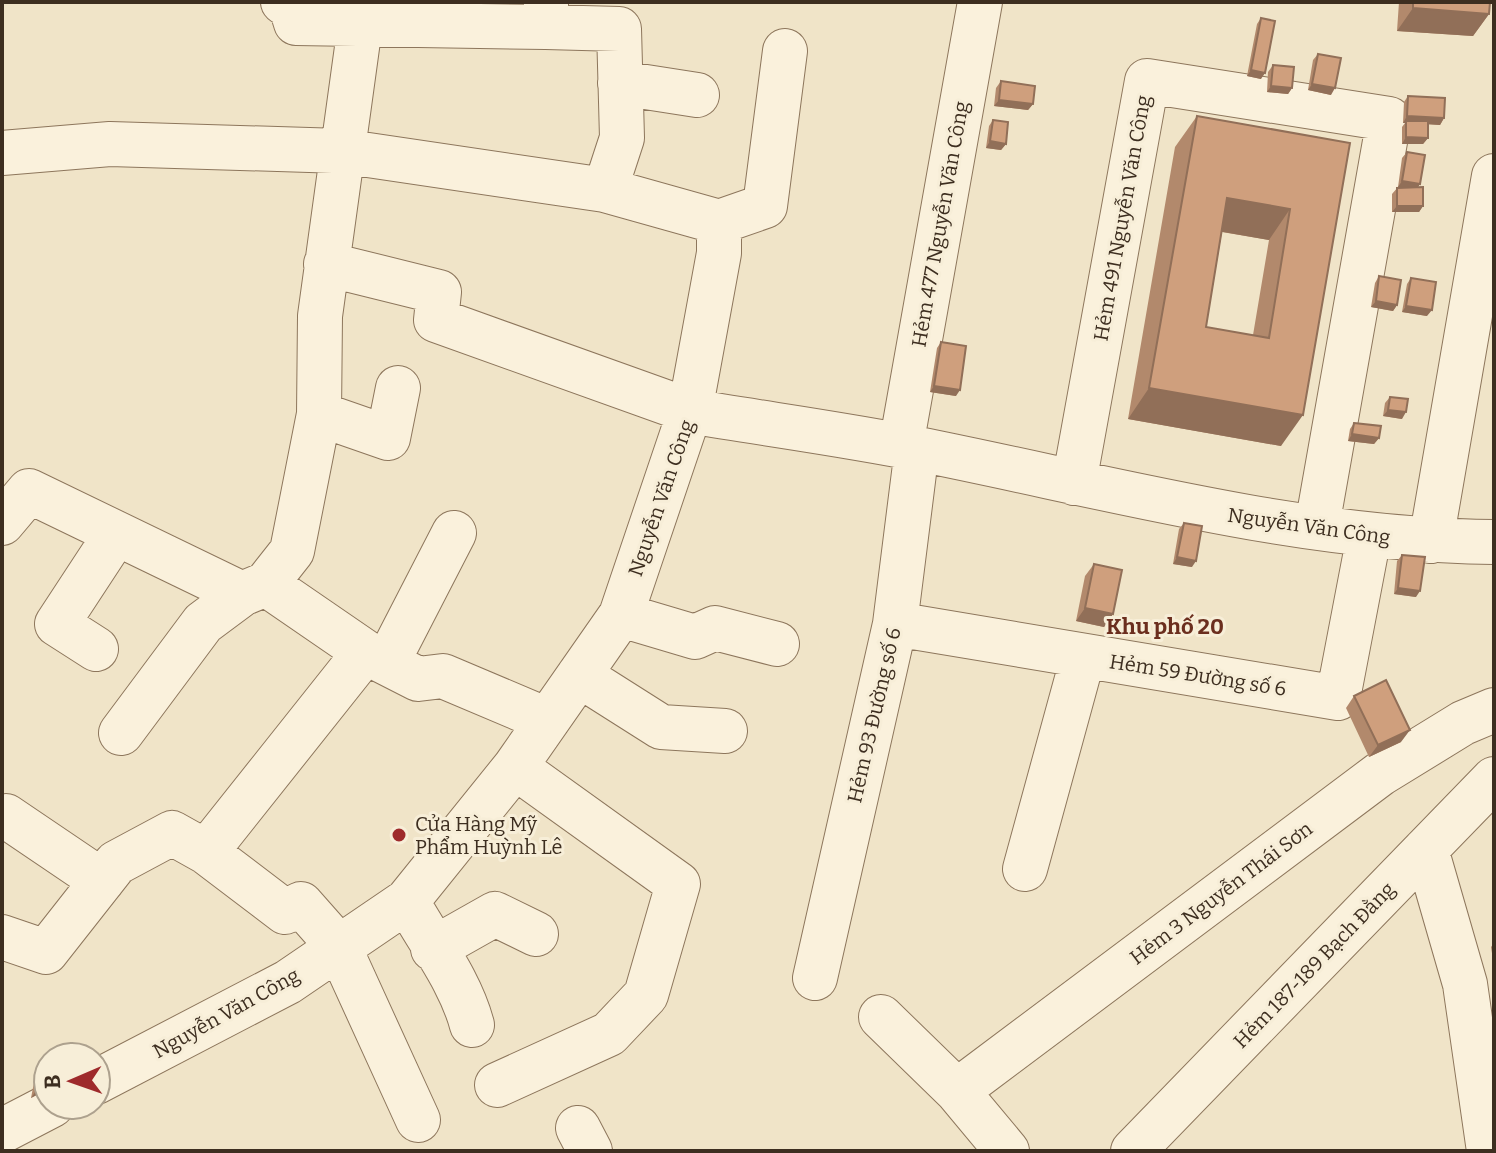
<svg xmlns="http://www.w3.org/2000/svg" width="1496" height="1153" viewBox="0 0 1496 1153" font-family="Bitter,serif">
  <rect width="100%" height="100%" fill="#f0e4c8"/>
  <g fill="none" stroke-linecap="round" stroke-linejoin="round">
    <defs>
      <path id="minor" d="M 283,2 L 291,7 L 296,23 L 546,27
        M 546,2 L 546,27 L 619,29 L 622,138 L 605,190
        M 620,83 L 697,95
        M 2,153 L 110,144 L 341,151 L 605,190 L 719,222
        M 719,222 L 765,206 L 785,51
        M 326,264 L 439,292 L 436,320 L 690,411 L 719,253 L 719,222
        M 319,414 L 388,438 L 398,388
        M 901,446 L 980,2
        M 1074,483 L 1147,81 L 1389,119 L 1317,526
        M 2,523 L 29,491 L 242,594 L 266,584 L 365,652 L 418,679 L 443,676 L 547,720
        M 1431,541 L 1494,176
        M 266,584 L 292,551 L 319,414 L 320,316 L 359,33 L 373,25 L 379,2
        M 621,615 L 695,637 L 715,628 L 777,644
        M 895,624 L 1338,698 L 1369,536
        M 96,649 L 57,624 L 116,534
        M 387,663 L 454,533
        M 579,675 L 661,727 L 725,731
        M 121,733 L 203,623 L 242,594
        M 6,816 L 102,881
        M 1426,849 L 1465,984 L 1489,1151
        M 206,852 L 365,652
        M 1025,869 L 1083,657
        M 407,901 C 430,943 460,980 472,1025
        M 2,937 L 46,952 L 116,863 L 172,833 L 206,852 L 285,912 L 301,904 L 339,947 L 418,1120
        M 433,949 L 495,914 L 536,934
        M 815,978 L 895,624 L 917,449
        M 881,1017 L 957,1091 L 1007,1151
        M 96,1082 L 288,982 L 407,901 L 515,767 L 621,615 L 690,411 C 766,424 843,434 918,449 C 1109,487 1298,540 1494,542
        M 497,1085 L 609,1034 L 646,995 L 678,884 L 515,767
        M 957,1091 L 1380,774 L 1463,723 L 1494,710
        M 578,1128 L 590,1151
        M 2,1131 L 52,1105
        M 1133,1151 L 1494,779"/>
    </defs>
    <use href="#minor" stroke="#8d765c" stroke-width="46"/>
    <use href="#minor" stroke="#faf1dc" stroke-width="44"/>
  </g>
  <path fill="#b2896c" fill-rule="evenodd" d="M 1399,2 L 1490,2 L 1489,14 L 1473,36 L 1397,31 Z
    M 1261,18 L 1261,79 L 1247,76 L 1257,24 Z
    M 1318,54 L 1331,95 L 1308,90 L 1313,60 Z
    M 1273,65 L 1292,88 L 1288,94 L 1267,92 L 1268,72 Z
    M 1001,81 L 1033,104 L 1028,110 L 994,106 L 996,88 Z
    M 1408,96 L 1444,118 L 1440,125 L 1428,124 L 1428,138 L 1423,144 L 1402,144 L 1402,127 L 1405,123 L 1403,123 L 1404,102 Z
    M 1197,116 L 1350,143 L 1281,446 L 1128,419 L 1175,147 ZM 1222,232 L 1269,240 L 1253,335 L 1206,327 Z
    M 993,120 L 1006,144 L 1001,150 L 986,148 L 989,126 Z
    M 1407,152 L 1420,184 L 1418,187 L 1423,206 L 1419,212 L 1392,212 L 1392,194 L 1398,187 L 1402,158 Z
    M 1379,276 L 1397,305 L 1393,311 L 1371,307 L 1375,283 Z
    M 1411,278 L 1427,316 L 1402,312 L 1407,284 Z
    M 941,342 L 956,396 L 930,392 L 937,348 Z
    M 1390,397 L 1402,419 L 1383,416 L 1385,403 Z
    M 1354,423 L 1379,438 L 1374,444 L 1348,441 L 1350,429 Z
    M 1184,523 L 1192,567 L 1173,564 L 1179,529 Z
    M 1402,555 L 1416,597 L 1394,594 L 1397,561 Z
    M 1094,564 L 1113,614 L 1104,627 L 1076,621 L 1085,576 Z
    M 1354,696 L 1401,742 L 1369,757 L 1346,708 Z
    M 1494,943 L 1494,966 L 1491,947 Z
    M 40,1066 L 48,1089 L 31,1098 L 36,1072 Z"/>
  <path fill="#916f58" d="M 1413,8 L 1489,14 L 1473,36 L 1397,31 Z
    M 1251,70 L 1265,73 L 1261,79 L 1247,76 Z
    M 1312,84 L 1335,88 L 1331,95 L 1308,90 Z
    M 1271,86 L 1292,88 L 1288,94 L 1267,92 Z
    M 999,100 L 1033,104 L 1028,110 L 994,106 Z
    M 1407,116 L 1444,118 L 1440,125 L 1406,123 L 1406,121 L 1405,123 L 1403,123 Z
    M 1406,137 L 1428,138 L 1423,144 L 1402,144 Z
    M 990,141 L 1006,144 L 1001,150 L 986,148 Z
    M 1402,181 L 1420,184 L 1416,190 L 1398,187 Z
    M 1227,198 L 1290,209 L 1269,240 L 1206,229 Z
    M 1397,206 L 1423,206 L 1419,212 L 1392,212 Z
    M 1376,301 L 1397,305 L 1393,311 L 1371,307 Z
    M 1406,306 L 1432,310 L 1427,316 L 1402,312 Z
    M 934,386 L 960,390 L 956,396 L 930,392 Z
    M 1149,388 L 1303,415 L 1281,446 L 1128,419 Z
    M 1388,410 L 1406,412 L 1402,419 L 1383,416 Z
    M 1352,434 L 1379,438 L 1374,444 L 1348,441 Z
    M 1177,557 L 1196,561 L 1192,567 L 1173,564 Z
    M 1398,588 L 1420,591 L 1416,597 L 1394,594 Z
    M 1085,608 L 1113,614 L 1104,627 L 1076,621 Z
    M 1410,730 L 1401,742 L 1369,757 L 1378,745 Z
    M 48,1085 L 48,1089 L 31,1098 L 36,1091 Z"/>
  <path fill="#cf9f7d" stroke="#916f58" stroke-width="2" fill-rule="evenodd" d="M 1413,2 L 1490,2 L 1489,14 L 1413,8 Z
    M 1261,18 L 1275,21 L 1265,73 L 1251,70 Z
    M 1318,54 L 1341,58 L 1335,88 L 1312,84 Z
    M 1273,65 L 1294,67 L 1292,88 L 1271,86 Z
    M 1001,81 L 1035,86 L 1033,104 L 999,100 Z
    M 1408,96 L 1445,98 L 1444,118 L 1407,116 Z
    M 1197,116 L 1350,143 L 1303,415 L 1149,388 ZM 1227,198 L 1290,209 L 1269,338 L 1206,327 Z
    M 993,120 L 1008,122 L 1006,144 L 990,141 Z
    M 1406,121 L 1428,121 L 1428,138 L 1406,137 Z
    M 1407,152 L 1425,155 L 1420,184 L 1402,181 Z
    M 1423,187 L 1423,206 L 1397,206 L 1397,188 Z
    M 1379,276 L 1401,280 L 1397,305 L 1376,301 Z
    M 1411,278 L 1436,282 L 1432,310 L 1406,306 Z
    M 941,342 L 966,346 L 960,390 L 934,386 Z
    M 1390,397 L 1408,399 L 1406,412 L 1388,410 Z
    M 1354,423 L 1381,426 L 1379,438 L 1352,434 Z
    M 1184,523 L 1202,526 L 1196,561 L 1177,557 Z
    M 1402,555 L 1425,557 L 1420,591 L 1398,588 Z
    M 1094,564 L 1122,570 L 1113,614 L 1085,608 Z
    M 1386,680 L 1410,730 L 1378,745 L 1354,696 Z
    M 40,1066 L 48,1069 L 48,1085 L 36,1091 Z"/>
  <circle fill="#9e2a2b" stroke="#f7eed8" stroke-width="3" cx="399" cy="835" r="8"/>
  <g text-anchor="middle" stroke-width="6" stroke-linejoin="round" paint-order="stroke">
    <g font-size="20" fill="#3d2e20" stroke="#f7eed8">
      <text transform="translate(1122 218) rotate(-80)" y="7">Hẻm 491 Nguyễn Văn Công</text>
      <text transform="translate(940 224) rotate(-80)" y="7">Hẻm 477 Nguyễn Văn Công</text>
      <text transform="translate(661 498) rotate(-71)" y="7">Nguyễn Văn Công</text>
      <text transform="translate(1309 526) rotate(8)" y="7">Nguyễn Văn Công</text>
      <text transform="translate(1198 675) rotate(9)" y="7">Hẻm 59 Đường số 6</text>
      <text transform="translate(874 715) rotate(-77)" y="7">Hẻm 93 Đường số 6</text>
      <text transform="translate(1221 893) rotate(-37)" y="7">Hẻm 3 Nguyễn Thái Sơn</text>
      <text transform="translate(1314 965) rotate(-46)" y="7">Hẻm 187-189 Bạch Đằng</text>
      <text transform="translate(226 1013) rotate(-29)" y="7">Nguyễn Văn Công</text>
    </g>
    <g font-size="20" fill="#3d2e20" stroke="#f7eed8" text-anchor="start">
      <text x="415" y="831">Cửa Hàng Mỹ<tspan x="415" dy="23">Phẩm Huỳnh Lê</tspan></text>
    </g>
    <g font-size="22" font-weight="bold" fill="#6b2e1e" stroke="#f7eed8">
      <text x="1165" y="634">Khu phố 20</text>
    </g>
  </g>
  <rect width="1496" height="1153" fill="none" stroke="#3d2e20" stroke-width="8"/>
  <g transform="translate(72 1081) rotate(268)"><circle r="38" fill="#f7eed8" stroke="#ada18e" stroke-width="2"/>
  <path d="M0-6L14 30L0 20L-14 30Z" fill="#9e2a2b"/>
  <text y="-12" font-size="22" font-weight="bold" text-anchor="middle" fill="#3d2e20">B</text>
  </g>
</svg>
